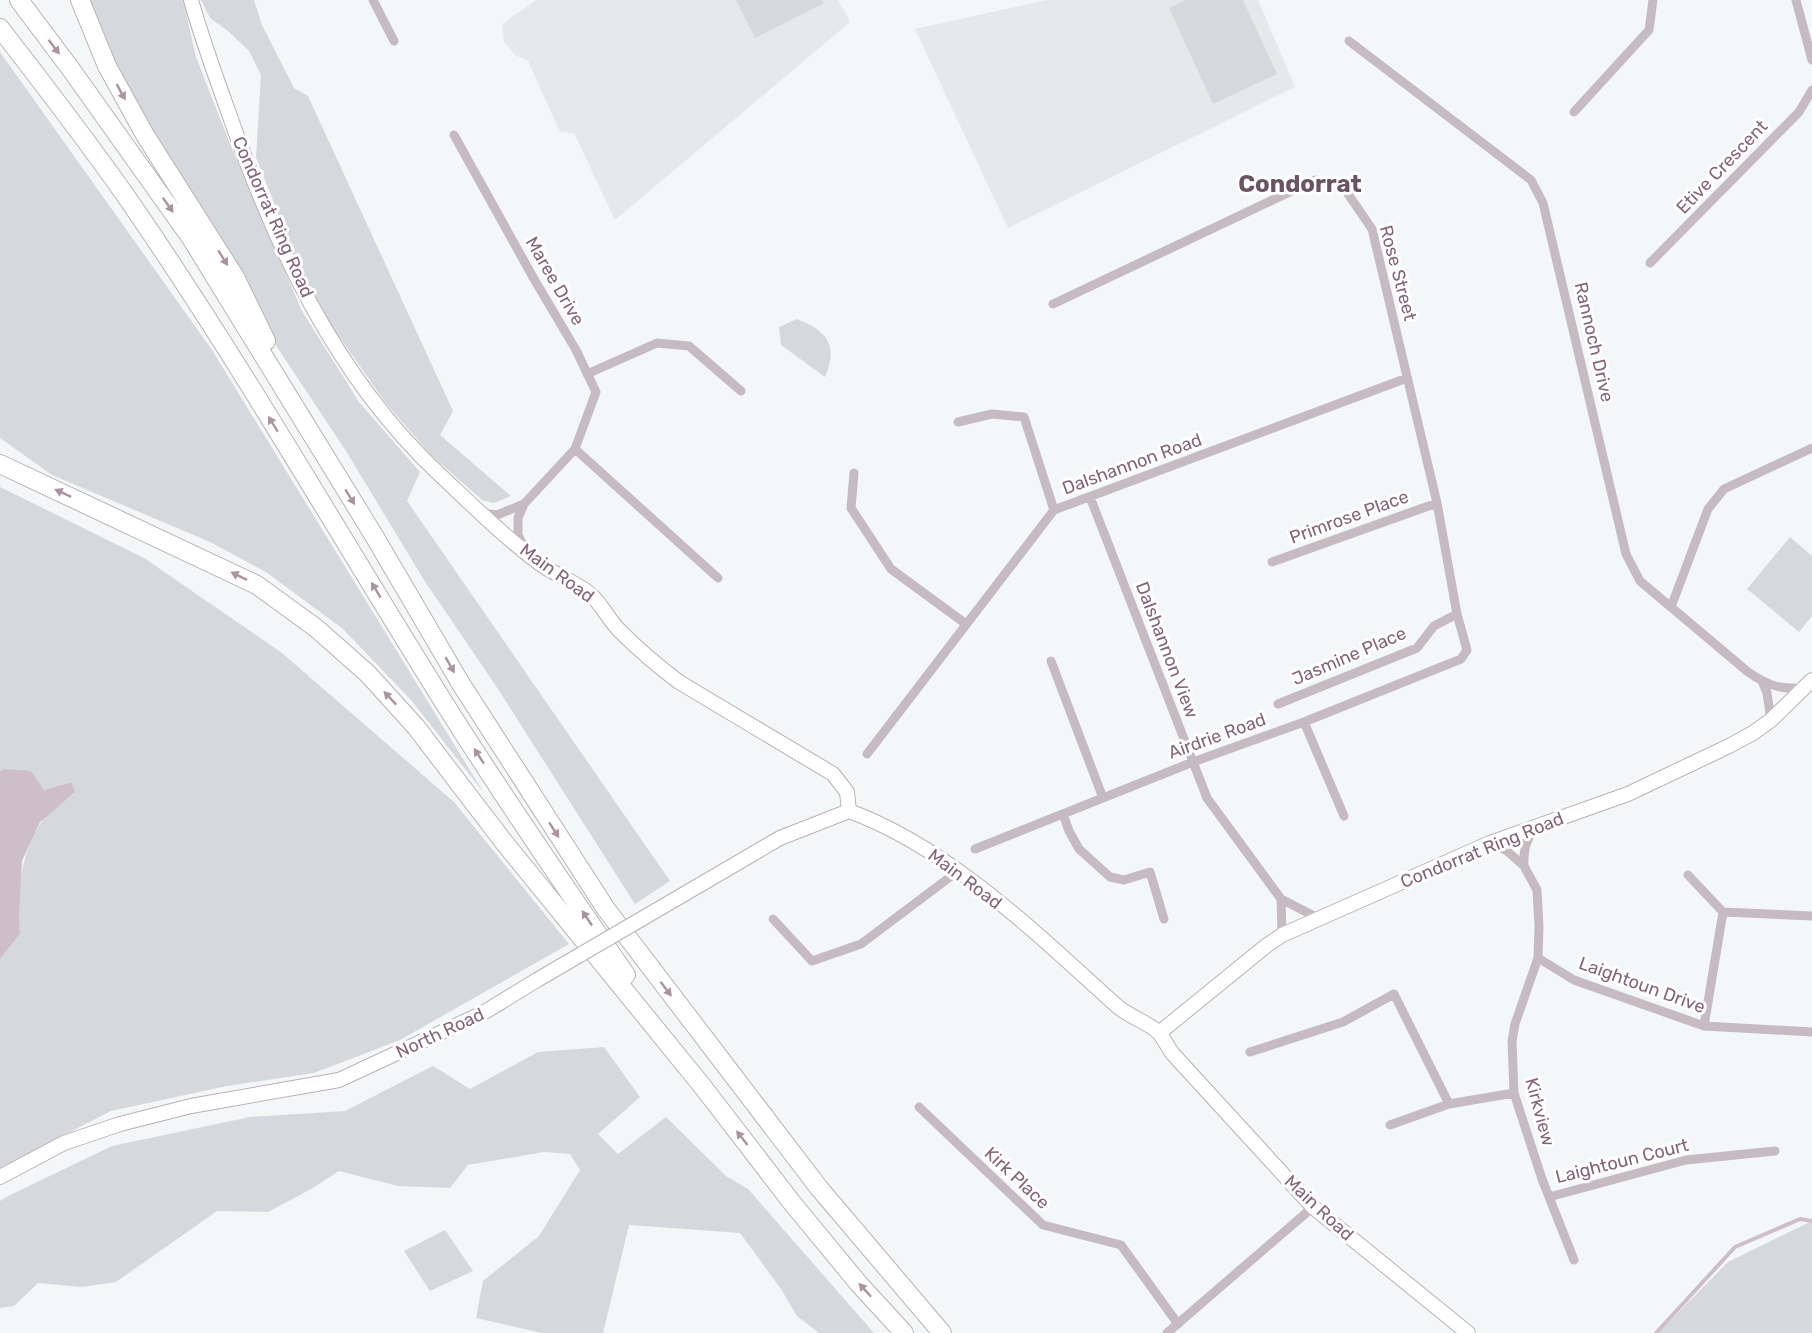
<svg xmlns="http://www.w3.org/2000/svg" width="1812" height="1333" viewBox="0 0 1812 1333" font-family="Rubik,sans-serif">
  <rect width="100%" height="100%" fill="#f4f7f7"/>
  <path fill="#e7e8e9" d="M 536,0 L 838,0 L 850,22 L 615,220 L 574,133 L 560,132 L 528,61 L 515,55 L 504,42 L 502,24 Z
    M 1047,0 L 1258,0 L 1295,87 L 1008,228 L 915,29 Z"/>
  <path fill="#d5d9de" d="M 88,0 L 183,0 L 196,57 L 231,146 L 302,311 L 359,402 L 420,472 L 407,501 L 670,881 L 635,904 L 496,686 L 424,580 L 346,451 L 277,347 L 209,227 L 124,89 Z
    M 201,0 L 254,0 L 262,25 L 294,88 L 308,96 L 453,411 L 440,435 L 511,496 L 494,503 L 482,500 L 430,454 L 385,402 L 324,315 L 295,257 L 256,157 L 261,75 L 249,51 L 228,31 L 210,18 Z
    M 736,0 L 822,0 L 824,3 L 755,38 Z
    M 1186,0 L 1243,0 L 1277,74 L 1213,104 L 1169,8 Z
    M 0,52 L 212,350 L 484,793 L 411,700 L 343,629 L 266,572 L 210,542 L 52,475 L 0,438 Z
    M 797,319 C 827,331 839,345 825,377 L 781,345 L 779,327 Z
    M 0,487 L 144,558 L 282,653 L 454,802 L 569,944 L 400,1040 L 314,1073 L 227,1086 L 111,1111 L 0,1168 L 0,959 L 20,934 C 17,896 19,858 40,824 C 47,812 64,802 75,792 L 70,782 L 44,790 L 4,769 L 0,771 Z
    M 1790,537 L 1812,556 L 1812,616 L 1799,632 L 1747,589 Z
    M 604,1047 L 640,1097 L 598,1134 L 618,1154 L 666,1117 L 726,1176 L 748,1189 L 874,1333 L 819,1333 L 797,1316 L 781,1289 L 740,1233 L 629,1225 L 603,1333 L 542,1333 L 476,1318 L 483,1281 L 539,1236 L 580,1170 L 570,1154 L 544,1152 L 468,1165 L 450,1188 L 398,1186 L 339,1171 L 311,1189 L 268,1212 L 217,1211 L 116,1282 L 82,1287 L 38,1283 L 14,1306 L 0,1308 L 0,1201 L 8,1196 L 112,1146 L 250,1117 L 345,1111 L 433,1066 L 470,1089 L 538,1052 Z
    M 1812,1221 L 1812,1333 L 1658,1333 L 1728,1262 Z
    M 445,1230 L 473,1271 L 430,1291 L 404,1251 Z"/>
  <path fill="#cebeca" d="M 4,769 L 31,771 L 44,790 L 71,782 L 75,792 L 40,822 L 22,861 L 19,913 L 20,934 L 0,959 L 0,771 Z"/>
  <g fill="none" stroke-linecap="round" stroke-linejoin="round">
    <path stroke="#cebeca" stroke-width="4" d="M 1656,1333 L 1735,1247 L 1800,1219 L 1812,1221"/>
    <defs>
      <path id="secondary" d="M 191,0 C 201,36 214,72 227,108 C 273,241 333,374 438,473 C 470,503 503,536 539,563 C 555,575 574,581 590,594 C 602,604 609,621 621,632 C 639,650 659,667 679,682 L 833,774 L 847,792 L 849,811
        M 849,811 C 950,848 1038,935 1117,1006 C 1129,1017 1150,1023 1159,1033 C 1164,1039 1168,1047 1172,1053 L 1313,1207 L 1468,1333
        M 686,893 L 780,838 L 849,811
        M 1159,1033 L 1266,946 L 1282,935 L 1490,843 L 1628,794 L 1729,746 L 1753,733 L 1771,720 L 1812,680
        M 0,1177 L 64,1143 L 120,1124 L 191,1106 L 339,1080 L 483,1013 L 537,980"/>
      <path id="highway" d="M 19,0 L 70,68 L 191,238 L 373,534 L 461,684 L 606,909 L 819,1188 L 942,1333
        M 80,0 L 107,66 L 145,135 L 235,277 L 266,341
        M 0,28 C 44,85 89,143 130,202 C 243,366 342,540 448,709 C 505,799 565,887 626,975
        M 0,464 L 257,585 L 316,628 L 368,674 L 416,727 L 503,841 L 703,1087 L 793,1204 L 859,1284 L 904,1333"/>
    </defs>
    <use href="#secondary" stroke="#bbb0b7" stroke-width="16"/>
    <use href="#highway" stroke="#bab1b6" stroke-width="20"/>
    <path stroke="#c5bbc1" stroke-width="9" d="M 373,0 L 394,41
      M 1796,0 L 1812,60
      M 1349,41 L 1531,180 L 1543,203 L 1626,554 L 1640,581 L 1748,672 C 1770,687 1780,689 1806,688
      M 1574,112 L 1649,30 L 1653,0
      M 454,135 L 534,279 L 576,350 L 596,392 L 575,449 L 524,504 L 518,518 L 518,535 L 525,549
      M 1650,263 L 1799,112 L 1812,90
      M 587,374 L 657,343 L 689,346 L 741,391
      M 958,422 L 992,414 L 1024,417 L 1054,510
      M 575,449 L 718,578
      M 854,473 L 851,508 L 891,569 L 966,624
      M 1090,497 L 1207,798 L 1281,899 L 1320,919
      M 482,513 L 497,515 L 524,504
      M 1272,562 L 1437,503
      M 1671,607 L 1708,509 L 1724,489 L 1812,448
      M 1051,661 L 1103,798
      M 1762,681 L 1767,693 L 1771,720
      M 1278,704 L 1417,648 L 1434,626 L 1457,614
      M 1304,722 L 1344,816
      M 867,754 L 1054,510 L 1407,378
      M 1063,814 L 1069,831 L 1079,849 L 1110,877 L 1124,880 L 1150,872 L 1164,919
      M 1490,843 L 1507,851 L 1524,866 L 1537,890 L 1539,927 L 1538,958 L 1515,1024 L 1512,1041 L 1514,1093 L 1542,1179 L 1574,1260
      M 975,849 L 1193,762 L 1304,722 L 1461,659 L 1467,650 L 1457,614 L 1437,503 L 1372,229 L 1346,191 L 1315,180 L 1053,304
      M 1524,866 C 1523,850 1526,840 1536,827
      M 1688,875 L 1723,912 L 1812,916
      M 1281,899 L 1282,935
      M 773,919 L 812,961 L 861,944 L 958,871
      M 1538,958 L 1574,980 L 1704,1026 L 1812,1032
      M 1704,1026 L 1723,912
      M 1250,1052 L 1343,1022 L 1394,994 L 1449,1104
      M 919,1107 L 1043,1225 L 1121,1245 L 1178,1324
      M 1390,1125 L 1449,1104 L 1514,1093
      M 1549,1197 L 1686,1160 L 1775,1151
      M 1167,1333 L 1313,1207"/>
    <use href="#secondary" stroke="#fff" stroke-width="14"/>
    <use href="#highway" stroke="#fff" stroke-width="18"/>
    <defs>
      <path id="secondary-bridge" d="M 537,980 L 686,893"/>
    </defs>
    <use href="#secondary-bridge" stroke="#bbb0b7" stroke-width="16" stroke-linecap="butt"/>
    <use href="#secondary-bridge" stroke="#fff" stroke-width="14"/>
  </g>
  <defs><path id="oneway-solid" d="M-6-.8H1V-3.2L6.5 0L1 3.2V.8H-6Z" transform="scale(1.5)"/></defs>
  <g fill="#aa94a1">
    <use href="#oneway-solid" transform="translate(54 47) rotate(53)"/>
    <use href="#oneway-solid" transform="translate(121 92) rotate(61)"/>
    <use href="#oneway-solid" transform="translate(168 205) rotate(55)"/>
    <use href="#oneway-solid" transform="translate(223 258) rotate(58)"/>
    <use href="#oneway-solid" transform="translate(273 424) rotate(-122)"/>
    <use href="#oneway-solid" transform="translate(63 493) rotate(-155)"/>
    <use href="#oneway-solid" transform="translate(350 497) rotate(58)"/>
    <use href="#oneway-solid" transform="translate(239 576) rotate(-154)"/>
    <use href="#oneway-solid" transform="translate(376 590) rotate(-121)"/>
    <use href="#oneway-solid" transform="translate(450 665) rotate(60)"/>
    <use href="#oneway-solid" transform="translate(390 698) rotate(-133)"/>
    <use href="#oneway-solid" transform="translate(479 756) rotate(-123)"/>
    <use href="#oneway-solid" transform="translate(554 830) rotate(57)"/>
    <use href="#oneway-solid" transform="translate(587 918) rotate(-124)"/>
    <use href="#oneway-solid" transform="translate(666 989) rotate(53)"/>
    <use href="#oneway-solid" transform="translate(742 1138) rotate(-128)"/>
    <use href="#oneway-solid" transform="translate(865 1290) rotate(-132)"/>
  </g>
  <g text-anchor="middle" stroke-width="6" stroke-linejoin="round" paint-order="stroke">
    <g font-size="18" fill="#856679" stroke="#fff">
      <text transform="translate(1722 167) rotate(-46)" y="6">Etive Crescent</text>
      <text transform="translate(273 217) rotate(66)" y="6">Condorrat Ring Road</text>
      <text transform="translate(1398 273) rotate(75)" y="6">Rose Street</text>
      <text transform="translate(555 281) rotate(60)" y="6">Maree Drive</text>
      <text transform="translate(1594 342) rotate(77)" y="6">Rannoch Drive</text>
      <text transform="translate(1132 464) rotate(-20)" y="6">Dalshannon Road</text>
      <text transform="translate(1349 517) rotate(-20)" y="6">Primrose Place</text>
      <text transform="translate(557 573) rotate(36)" y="6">Main Road</text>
      <text transform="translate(1167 650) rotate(69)" y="6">Dalshannon View</text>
      <text transform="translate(1349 656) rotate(-23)" y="6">Jasmine Place</text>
      <text transform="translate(1217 736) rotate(-20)" y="6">Airdrie Road</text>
      <text transform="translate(1482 850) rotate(-22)" y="6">Condorrat Ring Road</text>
      <text transform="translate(965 879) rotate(37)" y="6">Main Road</text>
      <text transform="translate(1642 985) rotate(20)" y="6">Laightoun Drive</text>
      <text transform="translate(440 1033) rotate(-25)" y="6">North Road</text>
      <text transform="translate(1540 1112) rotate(75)" y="6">Kirkview</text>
      <text transform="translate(1622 1161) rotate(-14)" y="6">Laightoun Court</text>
      <text transform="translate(1017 1178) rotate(43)" y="6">Kirk Place</text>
      <text transform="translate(1319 1208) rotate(43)" y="6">Main Road</text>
    </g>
    <g font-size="24" font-weight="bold" fill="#6a5462" stroke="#fff">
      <text x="1300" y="192">Condorrat</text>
    </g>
  </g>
</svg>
